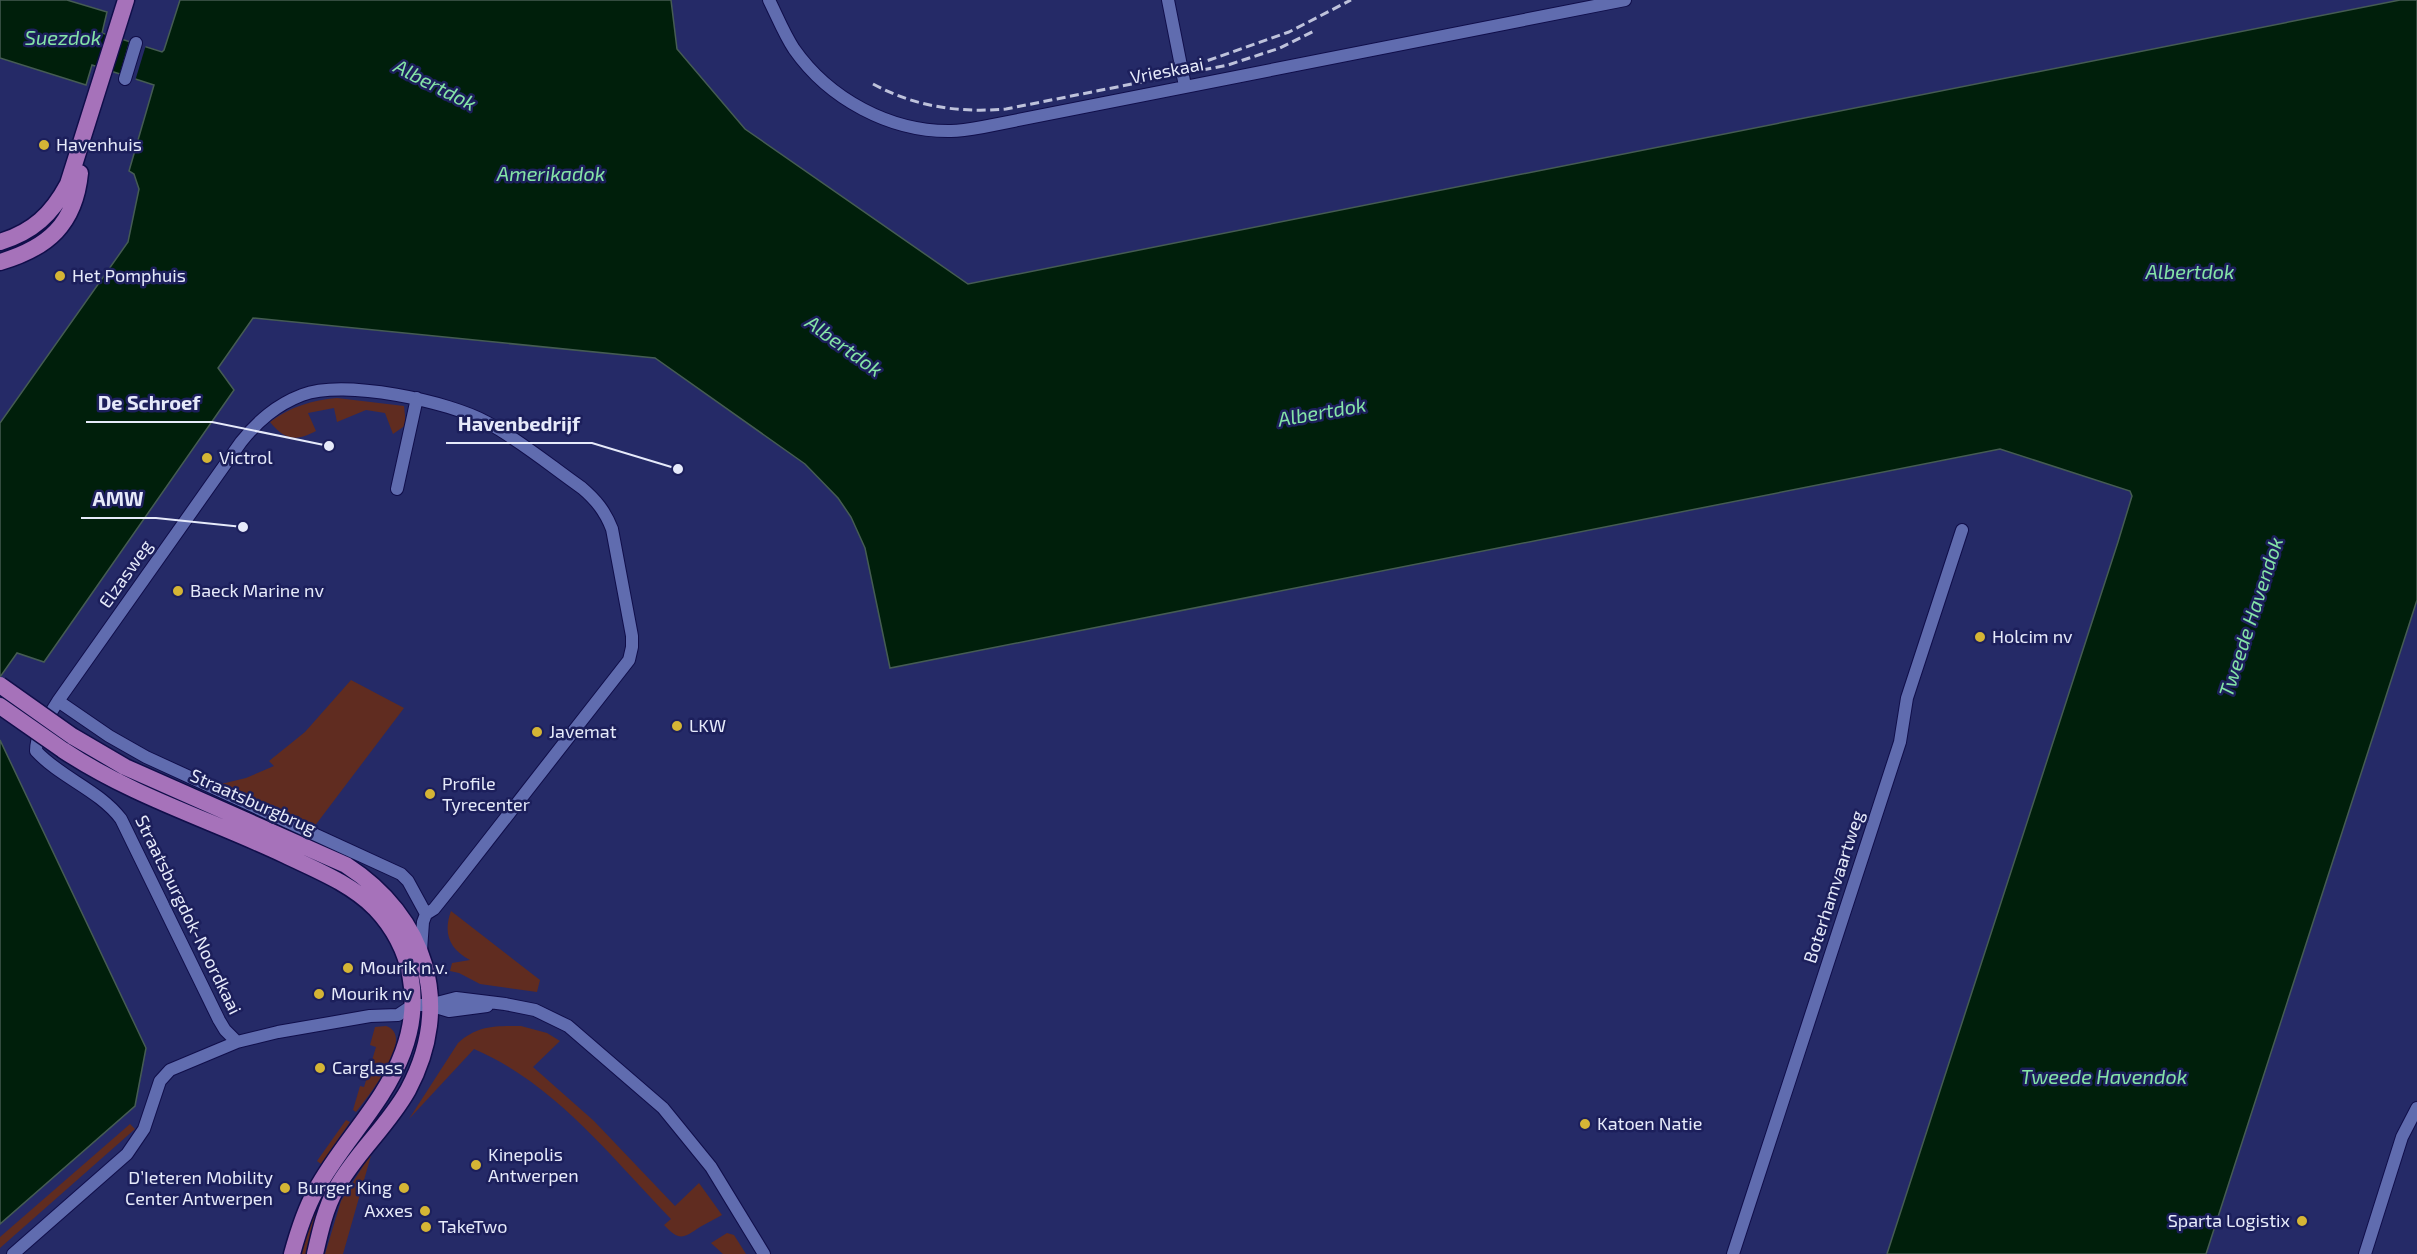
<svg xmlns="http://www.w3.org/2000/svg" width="2417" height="1254" viewBox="0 0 2417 1254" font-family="'Exo 2',sans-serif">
  <rect width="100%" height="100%" fill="#252a67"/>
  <path fill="#602c20" d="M 337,398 L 404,406 L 406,425 L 393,434 L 385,413 L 366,410 L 337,422 L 334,408 L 308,413 L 316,431 C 297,441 285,441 270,422 C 290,407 312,400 337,398 Z
    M 351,680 L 404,708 L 314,827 L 221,784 L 246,778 L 274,766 L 269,761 L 305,732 Z
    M 451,911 L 540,980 L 537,992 L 480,984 L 459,973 L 450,971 L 452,963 L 470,960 C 449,949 443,933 451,911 Z
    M 386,1026 C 417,1036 367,1098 356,1112 L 353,1110 L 360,1086 L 364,1087 L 376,1047 L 370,1045 L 375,1027 Z
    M 521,1026 L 547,1033 L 560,1041 L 533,1067 L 594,1121 L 675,1206 L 699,1183 L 722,1215 C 715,1219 707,1223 700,1227 C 683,1238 680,1242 664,1225 L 671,1219 C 611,1157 554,1083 474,1049 L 409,1119 L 458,1043 C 478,1025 495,1026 521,1026 Z
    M 346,1120 L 350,1122 L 321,1164 L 317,1161 Z
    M 130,1124 L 135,1129 L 0,1248 L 0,1237 Z
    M 372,1152 L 343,1254 L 325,1254 L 341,1201 Z
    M 329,1179 L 334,1182 L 309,1254 L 302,1254 L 306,1228 Z
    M 727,1233 L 734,1235 L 746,1254 L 723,1254 L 711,1243 Z"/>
  <path fill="#001f0b" stroke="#455c53" stroke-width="1.5" d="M 0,0 L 67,0 L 107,12 L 102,33 L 162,52 L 164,50 L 180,0 L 671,0 L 677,49 L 745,129 L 968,284 L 2400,0 L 2417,0 L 2417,600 L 2206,1254 L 1887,1254 L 2118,542 L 2132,496 L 2130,491 L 2000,449 L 890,668 L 865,548 L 851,517 L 838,498 L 805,464 L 655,358 L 253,318 L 218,368 L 234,390 L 44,662 L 17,653 L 0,677 L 0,423 L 128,242 L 139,189 L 134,174 L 129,171 L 154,85 L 92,65 L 86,85 L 0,58 Z
    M 0,740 L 146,1048 L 135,1106 L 0,1224 Z"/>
  <path fill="#252a67" d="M 129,41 L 146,45 L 135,81 L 119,76 Z"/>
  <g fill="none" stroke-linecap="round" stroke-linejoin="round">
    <defs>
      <path id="minor" d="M 769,0 C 777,16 784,34 794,49 C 829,99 890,132 951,131 C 961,131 972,129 983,127 L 1625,0
        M 1168,0 L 1185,86
        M 125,79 L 136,43
        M 397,489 L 417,398
        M 58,701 L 109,736 L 146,757 L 401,874 L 408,881 L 426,914
        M 421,950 L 423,922 L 426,914
        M 429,1005 L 449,1011 L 487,1006
        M 237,1042 L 225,1030 L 219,1020 L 121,819 C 99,790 61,778 36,751 C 36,733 49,716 58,701 L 241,442 C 258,421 276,405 302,395 C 344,379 449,401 488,423 C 521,441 552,467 582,488 C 596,500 605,511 612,529 L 632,636 L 632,647 L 629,660 L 454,884 L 434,909 L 426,914
        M 13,1254 L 127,1154 L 144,1129 L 160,1081 L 170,1070 L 237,1042 L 278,1032 L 370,1016 L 398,1015 L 413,1005 L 429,1005 L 456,998 L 505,1004 L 535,1010 L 568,1026 L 663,1108 L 711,1167 L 764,1254
        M 1733,1254 L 1900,742 L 1907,698 L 1962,530
        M 2365,1254 L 2402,1137 L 2417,1108"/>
      <path id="major" d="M 0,242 C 33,232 52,214 68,184 L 126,0
        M 0,262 C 48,248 75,224 80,173
        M 72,736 L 125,767 L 346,865 C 426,917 454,1004 408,1090 C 388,1126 355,1154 336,1189 C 325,1209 320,1232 315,1254
        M 63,750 C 132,796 211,820 285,855 C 316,870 350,883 375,908 C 413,948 422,1001 403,1052 C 384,1104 342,1142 316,1190 C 305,1210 298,1232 292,1254"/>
    </defs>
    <use href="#minor" stroke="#100e4a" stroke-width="14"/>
    <use href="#major" stroke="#100e4a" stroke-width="19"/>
    <use href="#minor" stroke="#606caf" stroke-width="12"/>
    <use href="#major" stroke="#a672ba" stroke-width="16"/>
    <path stroke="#bec2db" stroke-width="3" stroke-dasharray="9 4.5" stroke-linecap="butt" d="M 1195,65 L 1289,32 L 1351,0
      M 873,84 C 916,107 959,113 1006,109 L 1228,65 L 1280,48 L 1316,30"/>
    <defs>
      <path id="major-bridge" d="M 0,685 L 72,736
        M 0,706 L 63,750"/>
    </defs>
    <use href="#major-bridge" stroke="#100e4a" stroke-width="19" stroke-linecap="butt"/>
    <use href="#major-bridge" stroke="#a672ba" stroke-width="16"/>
  </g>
  <g fill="#d5b535" stroke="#1c1f5b" stroke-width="2">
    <circle cx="44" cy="145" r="6"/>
    <circle cx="60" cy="276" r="6"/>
    <circle cx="207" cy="458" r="6"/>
    <circle cx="178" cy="591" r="6"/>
    <circle cx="1980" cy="637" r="6"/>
    <circle cx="677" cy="726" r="6"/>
    <circle cx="537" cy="732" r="6"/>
    <circle cx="430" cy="794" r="6"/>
    <circle cx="348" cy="968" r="6"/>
    <circle cx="319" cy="994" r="6"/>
    <circle cx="320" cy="1068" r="6"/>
    <circle cx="1585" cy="1124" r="6"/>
    <circle cx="476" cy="1165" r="6"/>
    <circle cx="285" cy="1188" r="6"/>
    <circle cx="404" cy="1188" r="6"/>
    <circle cx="425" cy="1211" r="6"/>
    <circle cx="2302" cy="1221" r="6"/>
    <circle cx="426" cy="1227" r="6"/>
  </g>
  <g text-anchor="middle" stroke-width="5" stroke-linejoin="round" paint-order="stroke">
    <g font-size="18" fill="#e6eafa" stroke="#1c1f5b">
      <text transform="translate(1167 71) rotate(-11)" y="6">Vrieskaai</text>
      <text transform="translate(126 574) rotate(-55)" y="6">Elzasweg</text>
      <text transform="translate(253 802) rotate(24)" y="6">Straatsburgbrug</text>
      <text transform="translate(1834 887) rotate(-72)" y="6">Boterhamvaartweg</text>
      <text transform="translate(188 915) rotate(64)" y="6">Straatsburgdok-Noordkaai</text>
    </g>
    <g font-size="18" fill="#e6eafa" stroke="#1c1f5b" text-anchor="start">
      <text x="56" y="151">Havenhuis</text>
      <text x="72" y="282">Het Pomphuis</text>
      <text x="219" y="464">Victrol</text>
      <text x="190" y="597">Baeck Marine nv</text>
      <text x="1992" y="643">Holcim nv</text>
      <text x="689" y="732">LKW</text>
      <text x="549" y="738">Javemat</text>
      <text x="442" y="790">Profile<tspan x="442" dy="21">Tyrecenter</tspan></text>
      <text x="360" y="974">Mourik n.v.</text>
      <text x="331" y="1000">Mourik nv</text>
      <text x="332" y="1074">Carglass</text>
      <text x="1597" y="1130">Katoen Natie</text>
      <text x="488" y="1161">Kinepolis<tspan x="488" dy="21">Antwerpen</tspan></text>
      <text x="273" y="1184" text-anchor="end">D’Ieteren Mobility<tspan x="273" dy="21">Center Antwerpen</tspan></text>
      <text x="392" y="1194" text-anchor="end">Burger King</text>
      <text x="413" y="1217" text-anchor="end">Axxes</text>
      <text x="2290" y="1227" text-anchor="end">Sparta Logistix</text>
      <text x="438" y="1233">TakeTwo</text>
    </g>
    <g font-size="20" font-style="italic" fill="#85e4a7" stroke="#1c1f5b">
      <text x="63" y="45">Suezdok</text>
      <text transform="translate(435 85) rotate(27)" y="7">Albertdok</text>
      <text x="551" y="181">Amerikadok</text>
      <text x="2190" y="279">Albertdok</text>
      <text transform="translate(844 346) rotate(36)" y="7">Albertdok</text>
      <text transform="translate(1322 412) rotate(-10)" y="7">Albertdok</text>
      <text transform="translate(2251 617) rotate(-72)" y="7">Tweede Havendok</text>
      <text x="2104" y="1084">Tweede Havendok</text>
    </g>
  </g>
  <path fill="none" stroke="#e6eafa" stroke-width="2" d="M329 446L212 422H86M678 469L592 443H446M243 527L156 518H81"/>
  <g fill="#e6eafa" stroke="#1c1f5b" stroke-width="2">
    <circle cx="329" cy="446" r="6"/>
    <circle cx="678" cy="469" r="6"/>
    <circle cx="243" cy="527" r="6"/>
  </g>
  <g font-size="20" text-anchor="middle" font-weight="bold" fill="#e6eafa" stroke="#1c1f5b" stroke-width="5" stroke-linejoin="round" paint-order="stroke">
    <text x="149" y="410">De Schroef</text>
    <text x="519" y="431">Havenbedrijf</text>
    <text x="118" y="506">AMW</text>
  </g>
</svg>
